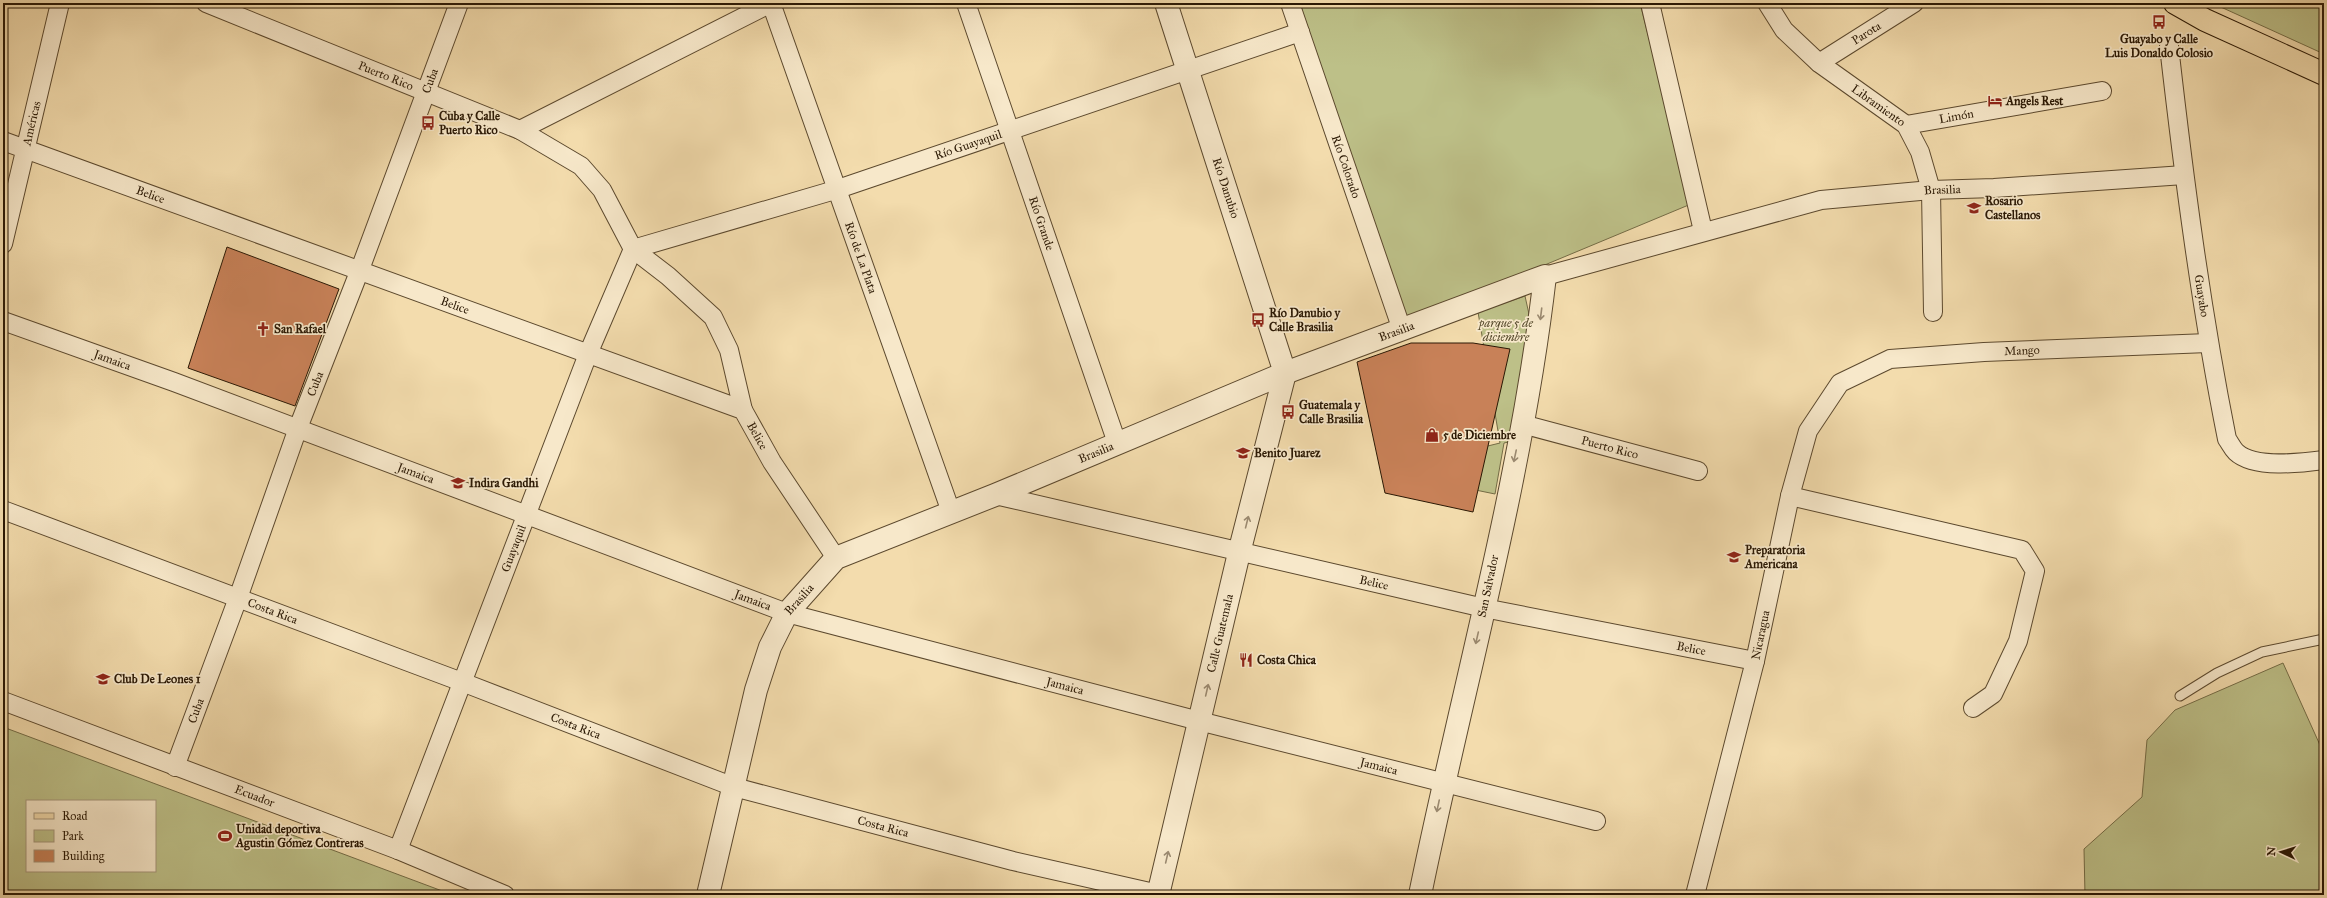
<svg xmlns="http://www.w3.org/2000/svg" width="2327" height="898" viewBox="0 0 2327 898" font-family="'IM FELL Great Primer',serif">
  <rect width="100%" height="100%" fill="#f3dcad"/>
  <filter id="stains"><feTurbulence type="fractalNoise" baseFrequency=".005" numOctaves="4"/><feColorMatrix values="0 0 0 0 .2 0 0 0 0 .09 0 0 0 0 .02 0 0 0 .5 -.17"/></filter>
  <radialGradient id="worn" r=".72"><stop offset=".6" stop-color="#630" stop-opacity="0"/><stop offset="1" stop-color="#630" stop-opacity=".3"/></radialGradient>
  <path fill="#bdc088" stroke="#746c46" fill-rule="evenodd" d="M 1298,3 L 1640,3 L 1691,204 L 1408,322 Z
    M 2212,3 L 2324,3 L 2324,54 Z
    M 1525,296 L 1532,328 L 1513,441 L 1504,443 L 1495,494 L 1456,486 L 1455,454 L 1500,443 L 1478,312 Z
    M 2283,663 L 2324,754 L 2324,895 L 2085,895 L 2084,849 L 2142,797 L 2147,740 L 2175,710 Z
    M 3,727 L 453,895 L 3,895 ZM 27,801 L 155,801 L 155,871 L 27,871 Z"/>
  <path fill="#c88158" stroke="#2a1804" d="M 227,247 L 339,289 L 295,406 L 188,368 Z
    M 1411,343 L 1473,343 L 1510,349 L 1473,512 L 1385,493 L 1357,362 Z"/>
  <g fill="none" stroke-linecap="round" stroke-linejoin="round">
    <defs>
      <path id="service" d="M 2180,696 L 2217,673 L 2262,652 L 2324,639"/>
      <g id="minor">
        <path id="s1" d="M 206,3 L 520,130 L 581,166 L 602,190 L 633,249 L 668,276 L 713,317 L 729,350 L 743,410"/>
        <path id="s2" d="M 771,3 L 951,512"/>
        <path id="s3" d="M 966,3 L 1117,443"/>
        <path id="s4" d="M 1290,3 L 1402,330"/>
        <path d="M 1650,3 L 1703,231"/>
        <path id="s5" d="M 1767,3 L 1784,30 L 1819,63 L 1906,125 L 1920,152 L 1931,190 L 1933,312"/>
        <path id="s6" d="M 2169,46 C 2184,178 2201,309 2227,439 C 2230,443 2232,448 2236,452 C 2254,469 2301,463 2324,460"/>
        <path id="s7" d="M 1819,63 L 1914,3"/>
        <path id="s8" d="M 1906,125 L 2102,91"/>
        <path d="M 520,130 L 771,3"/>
        <path id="s9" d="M 3,141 L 743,410 L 772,462 L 836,558"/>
        <path id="s10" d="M 3,244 L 60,3"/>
        <path id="s11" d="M 633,249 L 835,190 L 1300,32"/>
        <path id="s12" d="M 1545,276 L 1821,200 L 1931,190 L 1994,188 L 2184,175"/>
        <path id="s13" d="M 3,321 L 174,382 L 787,613 L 1199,721 L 1596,821"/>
        <path id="s14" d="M 1522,424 L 1698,471"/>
        <path id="s15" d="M 995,495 L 1484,608 L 1755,661"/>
        <path d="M 1790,496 L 2022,550 L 2035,571 L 2018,641 L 1993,694 L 1973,708"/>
        <path id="s16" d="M 3,510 L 462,682 L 734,787 L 1013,861 L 1163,895"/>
        <path id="s17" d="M 3,701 L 398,850 L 505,895"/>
        <path id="s18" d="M 175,767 L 238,598 L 298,428 L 359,272 L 459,3"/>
        <path id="s19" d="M 398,850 L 588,354 L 633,249"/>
        <path id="s20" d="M 1695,895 L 1755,661 L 1790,496 L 1808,431 L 1840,383 L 1890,359 L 1984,352 L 2208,343"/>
      </g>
      <g id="tertiary">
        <path id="s21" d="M 708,895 L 756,690 L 770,647 L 787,613 L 836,558 L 995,495 L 1285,373 L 1545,276 C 1521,485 1462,689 1420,895"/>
        <path id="s22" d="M 1158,895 L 1239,553 L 1285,373 L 1166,3"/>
      </g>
      <path id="primary" d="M 2175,3 L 2205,20 L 2324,74"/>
    </defs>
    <use href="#service" stroke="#5c492e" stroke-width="11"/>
    <use href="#minor" stroke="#5c492e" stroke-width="20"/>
    <use href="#tertiary" stroke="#5c492e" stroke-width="24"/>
    <use href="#primary" stroke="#2a1804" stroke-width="24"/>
    <use href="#service" stroke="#f7e8ca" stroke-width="9"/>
    <use href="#minor" stroke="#f7e8ca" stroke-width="18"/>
    <use href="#tertiary" stroke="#f7e8ca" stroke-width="22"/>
    <use href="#primary" stroke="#f3dcad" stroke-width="22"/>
  </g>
  <defs><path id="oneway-shaft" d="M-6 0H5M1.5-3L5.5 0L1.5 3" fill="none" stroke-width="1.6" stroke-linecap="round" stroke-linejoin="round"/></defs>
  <g stroke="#9b8a71">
    <use href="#oneway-shaft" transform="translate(1541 314) rotate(97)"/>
    <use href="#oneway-shaft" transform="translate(1515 456) rotate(102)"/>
    <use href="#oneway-shaft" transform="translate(1247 522) rotate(-76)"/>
    <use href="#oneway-shaft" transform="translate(1477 638) rotate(103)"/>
    <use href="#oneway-shaft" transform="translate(1207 690) rotate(-77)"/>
    <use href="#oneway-shaft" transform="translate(1438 806) rotate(102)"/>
    <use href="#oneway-shaft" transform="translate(1167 857) rotate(-77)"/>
  </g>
  <defs>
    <symbol id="bus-bare" viewBox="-9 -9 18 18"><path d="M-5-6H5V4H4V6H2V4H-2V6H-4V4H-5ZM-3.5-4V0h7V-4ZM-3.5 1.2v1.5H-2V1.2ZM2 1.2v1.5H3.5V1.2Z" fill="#8f2418" stroke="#f7e8ca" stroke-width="2.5" paint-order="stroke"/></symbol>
    <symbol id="hotel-bare" viewBox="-9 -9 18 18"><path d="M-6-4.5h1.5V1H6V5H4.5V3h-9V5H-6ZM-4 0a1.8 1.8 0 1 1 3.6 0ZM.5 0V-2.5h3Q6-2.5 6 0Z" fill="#8f2418" stroke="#f7e8ca" stroke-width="2.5" paint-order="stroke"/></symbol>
    <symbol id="school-bare" viewBox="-9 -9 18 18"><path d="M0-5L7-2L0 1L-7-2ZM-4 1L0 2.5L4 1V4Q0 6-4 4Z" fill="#8f2418" stroke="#f7e8ca" stroke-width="2.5" paint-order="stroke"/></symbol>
    <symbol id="church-bare" viewBox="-9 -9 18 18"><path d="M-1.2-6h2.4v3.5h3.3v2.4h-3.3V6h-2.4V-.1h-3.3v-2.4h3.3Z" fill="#8f2418" stroke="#f7e8ca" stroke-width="2.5" paint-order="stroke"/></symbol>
    <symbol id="shop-bare" viewBox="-9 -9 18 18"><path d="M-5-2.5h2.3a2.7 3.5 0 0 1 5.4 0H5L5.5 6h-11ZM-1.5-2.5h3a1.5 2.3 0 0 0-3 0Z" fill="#8f2418" stroke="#f7e8ca" stroke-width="2.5" paint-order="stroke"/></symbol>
    <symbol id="university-bare" viewBox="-9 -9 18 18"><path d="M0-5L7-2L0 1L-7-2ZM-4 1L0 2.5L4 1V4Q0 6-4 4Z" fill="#8f2418" stroke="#f7e8ca" stroke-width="2.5" paint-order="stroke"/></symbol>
    <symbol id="restaurant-bare" viewBox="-9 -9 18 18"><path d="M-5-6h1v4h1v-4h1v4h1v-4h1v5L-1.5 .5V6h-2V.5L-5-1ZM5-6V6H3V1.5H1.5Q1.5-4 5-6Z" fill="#8f2418" stroke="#f7e8ca" stroke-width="2.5" paint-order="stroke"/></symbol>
    <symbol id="stadium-bare" viewBox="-9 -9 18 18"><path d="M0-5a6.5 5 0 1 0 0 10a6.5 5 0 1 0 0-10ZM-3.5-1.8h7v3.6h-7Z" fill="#8f2418" stroke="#f7e8ca" stroke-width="2.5" paint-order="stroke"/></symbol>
  </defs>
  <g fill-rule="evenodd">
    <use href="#bus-bare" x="2149" y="12" width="20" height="20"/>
    <use href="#hotel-bare" x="1985" y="91" width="20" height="20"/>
    <use href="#bus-bare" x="418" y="113" width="20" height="20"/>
    <use href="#school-bare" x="1964" y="198" width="20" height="20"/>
    <use href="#bus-bare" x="1248" y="310" width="20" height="20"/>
    <use href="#church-bare" x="253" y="319" width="20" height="20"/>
    <use href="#bus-bare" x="1278" y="402" width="20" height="20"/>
    <use href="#shop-bare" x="1422" y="425" width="20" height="20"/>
    <use href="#school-bare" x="1233" y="443" width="20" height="20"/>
    <use href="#school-bare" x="448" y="473" width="20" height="20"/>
    <use href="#university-bare" x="1724" y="547" width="20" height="20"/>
    <use href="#restaurant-bare" x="1236" y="650" width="20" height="20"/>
    <use href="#school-bare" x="93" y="669" width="20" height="20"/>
    <use href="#stadium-bare" x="215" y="826" width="20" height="20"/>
  </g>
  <g text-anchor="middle" stroke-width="3.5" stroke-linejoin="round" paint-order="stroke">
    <g font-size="12" fill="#2a1804" stroke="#f7e8ca">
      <text dy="4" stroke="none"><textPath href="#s7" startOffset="56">Parota</textPath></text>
      <text dy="4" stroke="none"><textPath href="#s1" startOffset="194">Puerto Rico</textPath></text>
      <text dy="4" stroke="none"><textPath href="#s18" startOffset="732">Cuba</textPath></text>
      <text dy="4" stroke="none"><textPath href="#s5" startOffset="153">Libramiento</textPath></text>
      <text dy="4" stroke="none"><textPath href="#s8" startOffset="51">Limón</textPath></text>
      <text dy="4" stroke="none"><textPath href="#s10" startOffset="124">Américas</textPath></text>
      <text dy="4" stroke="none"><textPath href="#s11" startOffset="351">Río Guayaquil</textPath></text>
      <text dy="4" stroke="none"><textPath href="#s4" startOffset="173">Río Colorado</textPath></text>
      <text transform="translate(1226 188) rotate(72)" y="4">Río Danubio</text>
      <text dy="4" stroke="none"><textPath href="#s12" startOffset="408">Brasilia</textPath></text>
      <text dy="4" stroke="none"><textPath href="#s9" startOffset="157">Belice</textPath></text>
      <text dy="4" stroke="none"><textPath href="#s3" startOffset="233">Río Grande</textPath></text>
      <text dy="4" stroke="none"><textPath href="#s2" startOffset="270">Río de La Plata</textPath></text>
      <text dy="4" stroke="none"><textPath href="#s6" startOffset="252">Guayabo</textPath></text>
      <text dy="4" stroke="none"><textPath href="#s9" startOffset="481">Belice</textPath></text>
      <text dy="4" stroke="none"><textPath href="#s21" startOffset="972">Brasilia</textPath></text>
      <text dy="4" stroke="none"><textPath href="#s20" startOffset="723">Mango</textPath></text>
      <text dy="4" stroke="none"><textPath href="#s13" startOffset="116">Jamaica</textPath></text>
      <text dy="4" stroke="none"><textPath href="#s18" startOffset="408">Cuba</textPath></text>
      <text dy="4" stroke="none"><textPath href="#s9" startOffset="817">Belice</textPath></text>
      <text dy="4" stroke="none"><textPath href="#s14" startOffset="91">Puerto Rico</textPath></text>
      <text dy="4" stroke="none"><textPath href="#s21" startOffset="648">Brasilia</textPath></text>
      <text dy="4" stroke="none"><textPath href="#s13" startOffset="440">Jamaica</textPath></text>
      <text dy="4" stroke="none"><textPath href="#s19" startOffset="323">Guayaquil</textPath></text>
      <text dy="4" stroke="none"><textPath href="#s15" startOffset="389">Belice</textPath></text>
      <text transform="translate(1488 586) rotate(-78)" y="4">San Salvador</text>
      <text dy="4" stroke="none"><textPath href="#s13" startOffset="800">Jamaica</textPath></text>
      <text dy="4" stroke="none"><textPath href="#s21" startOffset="312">Brasilia</textPath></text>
      <text dy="4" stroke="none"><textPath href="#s16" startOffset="288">Costa Rica</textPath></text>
      <text dy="4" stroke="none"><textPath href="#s22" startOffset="269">Calle Guatemala</textPath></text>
      <text dy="4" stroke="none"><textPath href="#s20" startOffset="268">Nicaragua</textPath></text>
      <text dy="4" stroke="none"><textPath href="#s15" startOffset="713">Belice</textPath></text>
      <text dy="4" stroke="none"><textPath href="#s13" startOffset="1124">Jamaica</textPath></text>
      <text dy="4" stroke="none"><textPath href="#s18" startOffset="60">Cuba</textPath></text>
      <text dy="4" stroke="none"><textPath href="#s16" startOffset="612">Costa Rica</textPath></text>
      <text dy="4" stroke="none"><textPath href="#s13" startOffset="1448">Jamaica</textPath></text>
      <text dy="4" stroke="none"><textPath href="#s17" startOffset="269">Ecuador</textPath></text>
      <text dy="4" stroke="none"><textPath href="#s16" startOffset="936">Costa Rica</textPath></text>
    </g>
    <g font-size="12" font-weight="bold" fill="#2a1804" stroke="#f7e8ca" text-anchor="start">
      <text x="2159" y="43" text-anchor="middle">Guayabo y Calle<tspan x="2159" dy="14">Luis Donaldo Colosio</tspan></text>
      <text x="2006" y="105">Angels Rest</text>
      <text x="439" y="120">Cuba y Calle<tspan x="439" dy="14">Puerto Rico</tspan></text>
      <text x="1985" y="205">Rosario<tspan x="1985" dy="14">Castellanos</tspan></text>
      <text x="1269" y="317">Río Danubio y<tspan x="1269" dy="14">Calle Brasilia</tspan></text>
      <text x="274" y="333">San Rafael</text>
      <text x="1299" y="409">Guatemala y<tspan x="1299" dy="14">Calle Brasilia</tspan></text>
      <text x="1443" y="439">5 de Diciembre</text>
      <text x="1254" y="457">Benito Juarez</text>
      <text x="469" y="487">Indira Gandhi</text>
      <text x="1745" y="554">Preparatoria<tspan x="1745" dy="14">Americana</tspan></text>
      <text x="1257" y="664">Costa Chica</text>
      <text x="114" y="683">Club De Leones 1</text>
      <text x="236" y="833">Unidad deportiva<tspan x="236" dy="14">Agustin Gómez Contreras</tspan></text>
    </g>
    <g font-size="12" font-style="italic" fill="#564a2c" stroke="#f7e8ca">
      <text x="1506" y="327">parque 5 de<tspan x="1506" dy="14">diciembre</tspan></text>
    </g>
  </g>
  <rect width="2327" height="898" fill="none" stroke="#f3dcad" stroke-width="16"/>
  <rect x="4" y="4" width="2319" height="890" fill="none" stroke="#2a1804" stroke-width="2"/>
  <rect x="8" y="8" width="2311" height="882" fill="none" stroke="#2a1804"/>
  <rect x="26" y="800" width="130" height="72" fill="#f7e8ca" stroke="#a5957b"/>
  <rect x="34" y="813" width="20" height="6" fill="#f3dcad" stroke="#a5957b"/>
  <text x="62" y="820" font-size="12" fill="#2a1804">Road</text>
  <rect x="34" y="830" width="20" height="12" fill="#bdc088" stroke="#a5957b"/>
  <text x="62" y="840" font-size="12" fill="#2a1804">Park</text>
  <rect x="34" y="850" width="20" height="12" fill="#c88158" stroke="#a5957b"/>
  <text x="62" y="860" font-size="12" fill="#2a1804">Building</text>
  <g transform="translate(2281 852) rotate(274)" stroke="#f7e8ca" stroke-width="3" paint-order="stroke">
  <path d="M0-3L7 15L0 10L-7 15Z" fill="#2a1804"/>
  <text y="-6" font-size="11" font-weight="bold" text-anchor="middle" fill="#2a1804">N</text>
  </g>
  <rect width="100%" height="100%" filter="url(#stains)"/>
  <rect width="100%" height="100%" fill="url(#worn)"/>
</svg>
